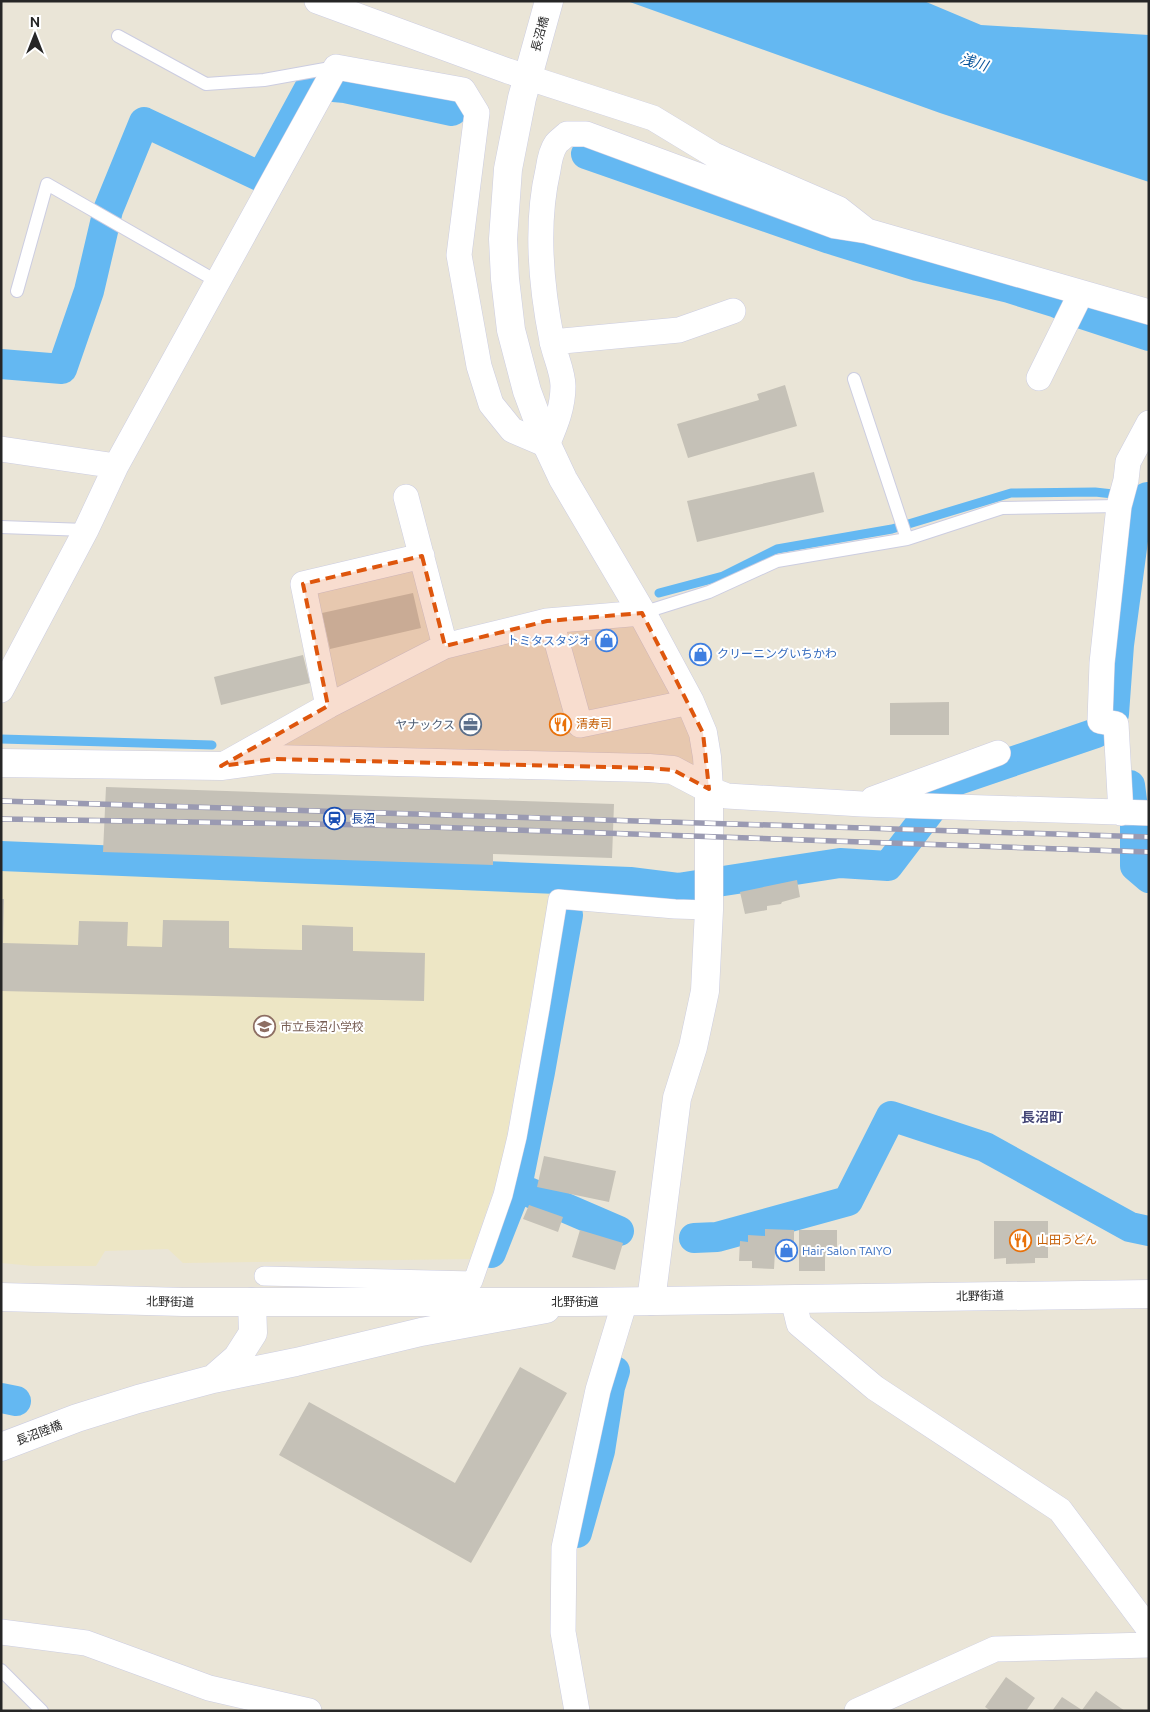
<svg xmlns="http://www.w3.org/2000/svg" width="1150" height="1712" viewBox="0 0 1150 1712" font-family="Ubuntu,'Noto Sans JP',sans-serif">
  <rect width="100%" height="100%" fill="#eae5d7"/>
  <path fill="#ede6c5" d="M 1,871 L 551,886 L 501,1168 L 470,1259 L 183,1263 L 168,1249 L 105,1251 L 96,1266 L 33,1266 L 1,1263 Z"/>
  <path fill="#64b8f2" d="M 627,1 L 924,1 L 981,25 L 1149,35 L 1149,182 L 940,113 Z"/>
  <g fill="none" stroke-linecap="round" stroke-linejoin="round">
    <path stroke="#64b8f2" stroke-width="9" d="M 659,593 L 723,576 L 777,549 L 892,529 L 1011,493 L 1095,492 L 1149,498
      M 1,739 L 212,745"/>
    <path stroke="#64b8f2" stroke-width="30" d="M 586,154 L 830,239 L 917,266 L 1009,288 L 1057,303 L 1079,313 L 1149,336
      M 1,364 L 62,369 L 89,291 L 108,210 L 144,122 L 261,177 L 311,85 L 345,88 L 452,111
      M 1130,785 L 1135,824 L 1135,866 L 1149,878
      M 1,856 L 630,882 L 678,888 L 840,863 L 888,866 L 952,782 L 1096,733 L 1114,714 L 1119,645 L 1138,503 L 1147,497
      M 517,1187 L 619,1231
      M 694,1238 L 717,1237 L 848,1201 L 891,1116 L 985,1147 L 1130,1227 L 1149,1231
      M 491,1253 L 517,1187 L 540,1072 L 568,915
      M 1,1398 L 16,1401
      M 577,1533 L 600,1451 L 610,1387 L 615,1371"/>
  </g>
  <path fill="#c5c1b7" d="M 785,385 L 797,426 L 688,458 L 677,424 L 759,400 L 757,394 Z
    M 814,472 L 824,512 L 697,542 L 687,501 Z
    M 413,593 L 421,628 L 330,649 L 322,613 Z
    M 303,655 L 310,683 L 221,705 L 214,677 Z
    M 949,702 L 949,735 L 890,735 L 890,703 Z
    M 106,787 L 614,804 L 612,858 L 493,854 L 493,865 L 103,852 Z
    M 797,880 L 800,897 L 782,902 L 781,904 L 767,906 L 767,910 L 745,914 L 740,892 Z
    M 1,899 L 4,899 L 3,943 L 78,945 L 79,921 L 128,922 L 127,946 L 162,947 L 163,920 L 229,921 L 229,948 L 302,950 L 302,925 L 353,927 L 353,951 L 425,953 L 424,1001 L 1,991 Z
    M 544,1156 L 616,1171 L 609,1202 L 537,1187 Z
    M 529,1205 L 563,1217 L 558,1232 L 523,1219 Z
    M 994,1221 L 1048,1221 L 1048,1258 L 1035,1258 L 1035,1263 L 1006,1264 L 1006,1258 L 994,1259 Z
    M 765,1229 L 794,1230 L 794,1252 L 775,1252 L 774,1269 L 752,1268 L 752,1261 L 739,1261 L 740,1241 L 748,1242 L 748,1235 L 765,1236 Z
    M 580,1230 L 623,1243 L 615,1270 L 572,1257 Z
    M 799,1230 L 837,1230 L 837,1256 L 825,1256 L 825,1271 L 799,1271 Z
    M 520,1367 L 567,1393 L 471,1563 L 279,1455 L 309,1402 L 455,1483 Z
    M 1006,1677 L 1035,1698 L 1026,1711 L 991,1711 L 985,1707 Z
    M 1096,1691 L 1125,1711 L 1052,1711 L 1062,1697 L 1082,1710 Z"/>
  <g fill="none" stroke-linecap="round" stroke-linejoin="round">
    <defs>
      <path id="service" d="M 118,36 L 206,84 L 264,80 L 336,67
        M 17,291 L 47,184 L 218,282
        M 854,379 L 907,539
        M 1,527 L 86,530
        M 642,613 L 709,592 L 777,561 L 907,539 L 1002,508 L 1119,506
        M 1,1670 L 42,1711"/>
      <path id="pedestrian" d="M 264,1276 L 473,1281 L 503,1195 L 517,1137 L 540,1008 L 558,899 L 675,909 L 709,910"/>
      <path id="minor" d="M 317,1 L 508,71 L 653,118 L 714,155 L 839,209 L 867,231 L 1149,312
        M 552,342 L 679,330 L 733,311
        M 1039,378 L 1081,293
        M 1,449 L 116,466
        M 406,497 L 445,646
        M 551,621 L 580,725 L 690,702
        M 1,690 L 86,530 L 116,466 L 336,67 L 463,90 L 477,113 L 459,255 L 479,366 L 491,404 L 512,430 L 547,445 C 555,426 563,408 563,386 C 563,372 555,356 552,341 C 541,286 535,226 548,170 C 549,163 551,151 556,144 C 558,141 564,137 567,134 L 586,134 L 835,226 L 867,231
        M 328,706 L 303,584 L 422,556
        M 223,765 L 328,706 L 445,646 L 547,621 L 642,613
        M 709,789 L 727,796 L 862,804 L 1149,813
        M 873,799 L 998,753
        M 1121,813 L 1116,724 L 1100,721 L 1102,663 L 1119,506 L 1126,480 L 1128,462 L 1149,423
        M 793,1299 L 799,1324 L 875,1388 L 1060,1510 L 1149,1629
        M 1,1632 L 86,1643 L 209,1688 L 309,1711
        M 577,1711 L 563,1632 L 564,1548 L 598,1390 L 625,1301
        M 857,1711 L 995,1649 L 1149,1645"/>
      <path id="tertiary" d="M 549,1 L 522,98 L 508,169 L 503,239 L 505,279 L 511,330 L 527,391 L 547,445 L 563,479 L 642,613 L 690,702 L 703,733 L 707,757 L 709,789 L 709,910 L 705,991 L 693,1047 L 677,1098 L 651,1301
        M 1,763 L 221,766 L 274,759 L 649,768 L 673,770 L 709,789
        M 213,1379 L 296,1362 L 421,1332 L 546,1309
        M 1,1447 L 77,1418 L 138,1399 L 213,1379 L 237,1358 L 253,1333 L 252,1302"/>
      <path id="secondary" d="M 1,1297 L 183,1302 L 585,1302 L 1149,1294"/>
    </defs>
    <use href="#service" stroke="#cccde1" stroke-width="14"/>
    <use href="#pedestrian" stroke="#cccde1" stroke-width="20"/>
    <use href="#minor" stroke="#cccde1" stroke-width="26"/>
    <use href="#tertiary" stroke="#cccde1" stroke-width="29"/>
    <use href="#secondary" stroke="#cccde1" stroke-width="29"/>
    <use href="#service" stroke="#fff" stroke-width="12"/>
    <use href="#pedestrian" stroke="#fff" stroke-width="19"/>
    <use href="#minor" stroke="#fff" stroke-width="25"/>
    <use href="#tertiary" stroke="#fff" stroke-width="28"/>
    <use href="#secondary" stroke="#fff" stroke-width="28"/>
    <defs>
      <path id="rail" d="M 1,801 L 1149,837
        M 1,819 L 372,825 L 1149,852"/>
    </defs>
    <use href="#rail" stroke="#9a9ab2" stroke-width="5.5"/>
    <use href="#rail" stroke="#fff" stroke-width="4" stroke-dasharray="11" stroke-linecap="butt"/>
  </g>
  <path fill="#de560d" fill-opacity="0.2" stroke="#de560d" stroke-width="4" stroke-dasharray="10 6" stroke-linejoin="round" d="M 422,556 L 445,646 L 547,621 L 642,613 L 703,733 L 709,789 L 673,770 L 649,768 L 274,759 L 221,766 L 328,706 L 303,584 Z"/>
  <defs>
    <symbol id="shop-ring" viewBox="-11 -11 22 22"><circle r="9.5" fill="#fff" stroke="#3f7fe0" stroke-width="1.5"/><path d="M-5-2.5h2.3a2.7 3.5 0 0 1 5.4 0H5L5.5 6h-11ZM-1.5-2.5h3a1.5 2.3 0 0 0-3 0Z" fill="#3f7fe0"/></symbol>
    <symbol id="restaurant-ring" viewBox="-11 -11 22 22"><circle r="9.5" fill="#fff" stroke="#e8710a" stroke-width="1.5"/><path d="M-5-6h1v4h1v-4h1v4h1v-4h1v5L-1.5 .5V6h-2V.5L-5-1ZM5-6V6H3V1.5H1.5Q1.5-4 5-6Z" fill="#e8710a"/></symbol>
    <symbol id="office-ring" viewBox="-11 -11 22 22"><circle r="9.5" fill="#fff" stroke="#5c6f8a" stroke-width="1.5"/><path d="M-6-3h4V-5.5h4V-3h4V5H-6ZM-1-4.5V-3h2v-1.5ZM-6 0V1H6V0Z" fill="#5c6f8a"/></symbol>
    <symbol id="station-ring" viewBox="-11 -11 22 22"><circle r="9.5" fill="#fff" stroke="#1a4fb4" stroke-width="1.5"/><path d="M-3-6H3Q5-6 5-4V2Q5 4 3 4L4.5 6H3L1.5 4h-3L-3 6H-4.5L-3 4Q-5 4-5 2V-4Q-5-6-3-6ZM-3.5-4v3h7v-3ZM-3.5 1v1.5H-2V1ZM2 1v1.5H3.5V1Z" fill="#1a4fb4"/></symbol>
    <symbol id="school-ring" viewBox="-11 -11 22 22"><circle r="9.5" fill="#fff" stroke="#8d6e63" stroke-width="1.5"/><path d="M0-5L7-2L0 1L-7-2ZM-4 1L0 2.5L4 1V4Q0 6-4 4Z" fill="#8d6e63"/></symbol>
  </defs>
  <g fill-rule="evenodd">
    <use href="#shop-ring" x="594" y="628" width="25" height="25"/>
    <use href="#shop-ring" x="688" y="642" width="25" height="25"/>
    <use href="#restaurant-ring" x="548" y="712" width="25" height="25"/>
    <use href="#office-ring" x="458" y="712" width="25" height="25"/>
    <use href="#station-ring" x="322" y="806" width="25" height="25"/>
    <use href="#school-ring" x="252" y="1014" width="25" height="25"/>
    <use href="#restaurant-ring" x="1008" y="1228" width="25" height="25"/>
    <use href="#shop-ring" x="774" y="1238" width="25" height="25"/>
  </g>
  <g text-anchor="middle" stroke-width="4" stroke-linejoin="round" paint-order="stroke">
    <g font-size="12" fill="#262626" stroke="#fff">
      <text transform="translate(540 34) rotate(-75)" y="4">長沼橋</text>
      <text transform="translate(980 1296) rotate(-1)" y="4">北野街道</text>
      <text transform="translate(170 1302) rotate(1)" y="4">北野街道</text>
      <text x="575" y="1306">北野街道</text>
      <text transform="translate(39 1433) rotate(-21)" y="4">長沼陸橋</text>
    </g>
    <g font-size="12" fill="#366cbe" stroke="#fff" text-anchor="start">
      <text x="591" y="645" text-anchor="end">トミタスタジオ</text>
      <text x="717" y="658">クリーニングいちかわ</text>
      <text x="802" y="1255">Hair Salon TAIYO</text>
    </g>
    <g font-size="12" fill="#c56008" stroke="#fff" text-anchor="start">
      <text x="576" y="728">清寿司</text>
      <text x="1037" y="1244">山田うどん</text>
    </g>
    <g font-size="12" fill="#4e5e75" stroke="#fff" text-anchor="end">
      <text x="455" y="729">ヤナックス</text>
    </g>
    <g font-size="12" fill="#164399" stroke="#fff" text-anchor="start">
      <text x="351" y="823">長沼</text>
    </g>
    <g font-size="12" fill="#785e54" stroke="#fff" text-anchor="start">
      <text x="280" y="1031">市立長沼小学校</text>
    </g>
    <g font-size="14" font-style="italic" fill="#085399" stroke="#fff">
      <text transform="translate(974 62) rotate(18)" y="5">浅川</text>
    </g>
    <g font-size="14" font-weight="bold" fill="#464878" stroke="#fff">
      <text x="1042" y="1122">長沼町</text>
    </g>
  </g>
  <rect width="1150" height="1712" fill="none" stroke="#262626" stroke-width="5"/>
  <g transform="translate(35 35)" stroke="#ffffff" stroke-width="4" paint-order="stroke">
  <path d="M0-4L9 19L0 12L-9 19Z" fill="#262626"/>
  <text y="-8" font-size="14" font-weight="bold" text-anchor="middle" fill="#262626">N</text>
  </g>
</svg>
